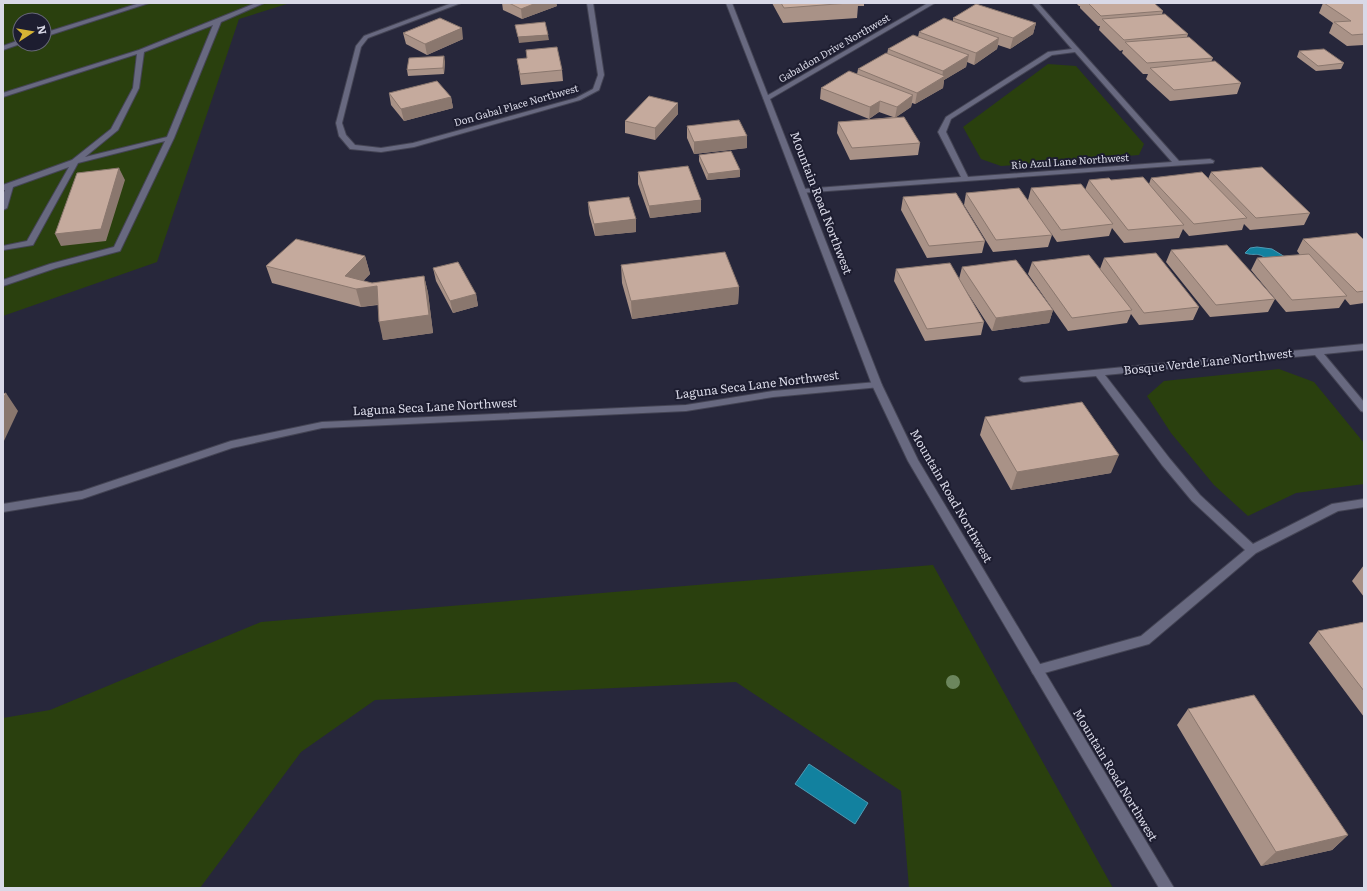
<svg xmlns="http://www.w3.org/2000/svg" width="1367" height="891" viewBox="0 0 1367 891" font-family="Literata,serif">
  <rect width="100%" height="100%" fill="#27273b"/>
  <path fill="#2a400e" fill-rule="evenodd" d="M 3,3 L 290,3 L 239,19 L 157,262 L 3,316 ZM 20,20 L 44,20 L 44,44 L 20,44 Z
    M 1048,64 L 1076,66 L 1144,144 L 1139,155 L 1001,166 L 981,159 L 963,127 Z
    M 1279,369 L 1314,382 L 1364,443 L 1364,484 L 1296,493 L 1248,516 L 1214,485 L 1171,433 L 1147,396 L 1164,381 Z
    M 933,565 L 1113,888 L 909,888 L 901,791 L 736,682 L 375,700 L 301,752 L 200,888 L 3,888 L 3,718 L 50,710 L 261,622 Z"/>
  <path fill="#12819f" stroke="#4e9bb5" d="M 1257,247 L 1272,249 L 1285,257 L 1270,261 C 1256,250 1256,257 1245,253 L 1250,248 Z
    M 809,764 L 868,803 L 855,824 L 795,784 Z"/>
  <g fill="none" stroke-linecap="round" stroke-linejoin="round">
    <defs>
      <path id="service" d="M 140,3 L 149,3 L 44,37 L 44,33 Z
        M 256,3 L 264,3 L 221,22 L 174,138 L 120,251 L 56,268 L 3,286 L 3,280 L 50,264 L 114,247 L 165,141 L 78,163 L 33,245 L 3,250 L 3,246 L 27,241 L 69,167 L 13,187 L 7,208 L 3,210 L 3,195 L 5,190 L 3,190 L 3,185 L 72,160 L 111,129 L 133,88 L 137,54 L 3,97 L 3,93 L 139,50 ZM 213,25 L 167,137 L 85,157 L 118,130 L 139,88 L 144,52 Z
        M 20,40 L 20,44 L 3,50 L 3,46 Z"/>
      <path id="minor" d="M 452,3 L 461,3 L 368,38 L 361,47 L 342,123 L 346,135 L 355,145 L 381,148 L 413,143 L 576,98 L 593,89 L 598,75 L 587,3 L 593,3 L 604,75 L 599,90 L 580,100 L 414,147 L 381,152 L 350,149 L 339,136 L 336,123 L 356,46 L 364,36 Z
        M 726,3 L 732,3 L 769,98 L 768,99 L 763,98 Z
        M 1032,3 L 1038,3 L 1179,161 L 1210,159 L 1214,161 L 1213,163 L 800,193 L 799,191 L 803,189 L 961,177 L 938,132 L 946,117 L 1048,52 L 1072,49 ZM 1075,52 L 1172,162 L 968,177 L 946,132 L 951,119 L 1052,55 Z
        M 1364,344 L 1364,350 L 1324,354 L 1364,402 L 1364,412 L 1361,411 L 1315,355 L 1105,375 L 1170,459 L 1200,495 L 1253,544 L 1332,504 L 1364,499 L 1364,507 L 1338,511 L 1256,553 L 1149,644 L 1037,675 L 1033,674 L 1031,670 L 1033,666 L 1037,665 L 1141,636 L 1245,550 L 1192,501 L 1162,465 L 1096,376 L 1024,382 L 1021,381 L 1019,379 L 1021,377 Z
        M 877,382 L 880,383 L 882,385 L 880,387 L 773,397 L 686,411 L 322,428 L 232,448 L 82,499 L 3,512 L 3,504 L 82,491 L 231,441 L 322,422 L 686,405 L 773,391 Z"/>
      <path id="tertiary" d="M 928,3 L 935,3 L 770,99 L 882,385 L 918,460 L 1174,888 L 1159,888 L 908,461 L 872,385 L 763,98 Z"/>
    </defs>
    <use href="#service" stroke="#444454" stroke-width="2"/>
    <use href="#minor" stroke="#444454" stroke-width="2"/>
    <use href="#tertiary" stroke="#444454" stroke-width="2"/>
    <use href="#service" fill="#686980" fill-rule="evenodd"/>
    <use href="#minor" fill="#686980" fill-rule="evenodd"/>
    <use href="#tertiary" fill="#686980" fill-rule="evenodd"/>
  </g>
  <circle fill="#6c865d" cx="953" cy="682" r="7"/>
  <path fill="#a99287" d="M 502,3 L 556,3 L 557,6 L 522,19 L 503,10 Z
    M 772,3 L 864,3 L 864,6 L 858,6 L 857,18 L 783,23 Z
    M 1076,3 L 1154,3 L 1163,11 L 1162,14 L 1188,34 L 1187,37 L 1213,58 L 1211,62 L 1241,83 L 1237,94 L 1170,101 L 1146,79 L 1148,74 L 1143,74 L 1122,53 L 1123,50 L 1120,51 L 1099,30 L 1100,26 L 1098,26 L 1080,8 L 1080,6 L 1079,6 Z
    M 1323,3 L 1364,3 L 1364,45 L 1347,46 L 1329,33 L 1333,23 L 1319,13 Z
    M 953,18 L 1036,23 L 1033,34 L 1010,49 L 998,45 L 997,49 L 974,65 L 967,62 L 966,67 L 944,80 L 943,88 L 915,104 L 912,103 L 911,107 L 896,117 L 920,143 L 918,155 L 850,160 L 837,133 L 838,122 L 893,117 L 879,112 L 869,119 L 820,99 L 821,88 L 857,74 L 858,69 L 887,54 L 888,49 L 918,37 L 919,32 L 953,21 Z
    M 403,33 L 463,39 L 427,55 L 406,44 Z
    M 1299,51 L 1344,63 L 1341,69 L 1316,71 L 1297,57 Z
    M 517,59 L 562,70 L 563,81 L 521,85 Z
    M 445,61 L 444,74 L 408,76 L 407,70 Z
    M 389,93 L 451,97 L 453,108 L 404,121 L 391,105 Z
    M 678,114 L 655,140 L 625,133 L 625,121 Z
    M 687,126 L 747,136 L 747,148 L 694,154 L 687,138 Z
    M 699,155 L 740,177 L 707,180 L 699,161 Z
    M 638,172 L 701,212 L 650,218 L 638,184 Z
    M 1211,172 L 1310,213 L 1304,225 L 1250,230 L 1244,224 L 1242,230 L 1189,236 L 1183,229 L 1179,238 L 1124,243 L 1112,228 L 1109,236 L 1057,242 L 1047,227 L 1052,235 L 1048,247 L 993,252 L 964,205 L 966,193 L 1028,200 L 1031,188 L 1085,190 L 1089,180 L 1111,180 L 1149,184 L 1151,178 L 1208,179 Z
    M 903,197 L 985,241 L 982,253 L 927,258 L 901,210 Z
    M 588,202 L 636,232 L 595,236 L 589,214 Z
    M 1303,239 L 1364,240 L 1364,303 L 1350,305 L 1345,299 L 1339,308 L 1286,312 L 1251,270 L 1257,258 L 1300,255 L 1297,251 Z
    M 1171,250 L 1275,299 L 1268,312 L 1210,317 L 1166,262 Z
    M 365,256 L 370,274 L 363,281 L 372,283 L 424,276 L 428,293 L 433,333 L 383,340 L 378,305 L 361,307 L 272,283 L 266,266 Z
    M 1104,258 L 1199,307 L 1193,320 L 1139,325 L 1131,314 L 1127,323 L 1068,331 L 1028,274 L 1032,262 L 1100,269 Z
    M 621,265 L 739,287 L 738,304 L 632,319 L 622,283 Z
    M 962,267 L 1053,310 L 1049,323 L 992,331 L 965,289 L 984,322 L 981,335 L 925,341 L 894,281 L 896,269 L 959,279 Z
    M 433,268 L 476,294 L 478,306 L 453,313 L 436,281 Z
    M 985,417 L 1111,473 L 1011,490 L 980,435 Z
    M 1364,565 L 1364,597 L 1352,581 Z
    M 1364,622 L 1364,717 L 1309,643 L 1318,631 Z
    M 1188,709 L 1348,835 L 1332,850 L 1261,866 L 1177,725 Z"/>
  <path fill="#8a776e" d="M 536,3 L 556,3 L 557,6 L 522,19 L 521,9 Z
    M 1036,23 L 1033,34 L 1010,49 L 1013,38 Z
    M 462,28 L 463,39 L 427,55 L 425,44 Z
    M 548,35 L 549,40 L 519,43 L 518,37 Z
    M 999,38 L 997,49 L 974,65 L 976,53 Z
    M 969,55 L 966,67 L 944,80 L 943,88 L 915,104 L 917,93 L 942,78 L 943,71 Z
    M 444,56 L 445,61 L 444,74 L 443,68 Z
    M 913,95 L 911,107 L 895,118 L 897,107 Z
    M 451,97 L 453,108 L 404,121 L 401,109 Z
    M 880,101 L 879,112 L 869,119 L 870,107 Z
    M 678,103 L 678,114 L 655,140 L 655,128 Z
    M 747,136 L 747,148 L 694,154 L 694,142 Z
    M 119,168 L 125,180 L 106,241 L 61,246 L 55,234 Z
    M 740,170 L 740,177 L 707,180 L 708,174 Z
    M 701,200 L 701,212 L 650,218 L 649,206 Z
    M 636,219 L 636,232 L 595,236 L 594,224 Z
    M 365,256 L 370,274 L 355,289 L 345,276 Z
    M 424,276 L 428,293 L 433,333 L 383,340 L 379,322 Z
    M 377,286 L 381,304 L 361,307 L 356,289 Z
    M 739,287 L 738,304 L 632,319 L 631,301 Z
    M 476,294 L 478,306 L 453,313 L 450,301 Z
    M 1053,310 L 1049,323 L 992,331 L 996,318 Z
    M 6,393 L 18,411 L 3,443 L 3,399 Z
    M 1119,455 L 1111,473 L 1011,490 L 1017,472 Z
    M 1348,835 L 1332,850 L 1261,866 L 1276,852 Z"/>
  <path fill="#c5aa9d" stroke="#8a776e" d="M 509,3 L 536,3 L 521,9 Z
    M 781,3 L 849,3 L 784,8 Z
    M 1088,3 L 1154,3 L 1163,11 L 1101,16 Z
    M 1324,3 L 1364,3 L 1364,34 L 1352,35 L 1334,22 L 1351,21 Z
    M 976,4 L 1036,23 L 1013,38 L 953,18 Z
    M 1165,14 L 1188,34 L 1124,40 L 1102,19 Z
    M 440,18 L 462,28 L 425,44 L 403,33 Z
    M 944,18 L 999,38 L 976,53 L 919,32 Z
    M 545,22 L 548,35 L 518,37 L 515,25 Z
    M 913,35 L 969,55 L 943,71 L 888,49 Z
    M 1189,37 L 1213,58 L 1147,63 L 1125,42 Z
    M 557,47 L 562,70 L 520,74 L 517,59 L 527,58 L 526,50 Z
    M 1324,49 L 1344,63 L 1318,66 L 1299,51 Z
    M 886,53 L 945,76 L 917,93 L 858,69 Z
    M 444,56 L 443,68 L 407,70 L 409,58 Z
    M 1215,61 L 1241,83 L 1174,90 L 1150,68 Z
    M 849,71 L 913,95 L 897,107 L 880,101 L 870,107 L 821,88 Z
    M 437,81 L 451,97 L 401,109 L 389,93 Z
    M 649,96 L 678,103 L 655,128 L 625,121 Z
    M 904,117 L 920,143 L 852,148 L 838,122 Z
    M 739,120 L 747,136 L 694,142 L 687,126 Z
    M 731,151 L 740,170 L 708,174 L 699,155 Z
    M 688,166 L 701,200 L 649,206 L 638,172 Z
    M 1262,167 L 1310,213 L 1256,218 L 1211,172 Z
    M 119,168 L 101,229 L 55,234 L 77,173 Z
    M 1202,172 L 1247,218 L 1194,224 L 1151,178 Z
    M 1143,177 L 1184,225 L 1128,230 L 1089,180 L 1109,178 L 1111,180 Z
    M 1081,184 L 1113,224 L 1061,230 L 1031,188 Z
    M 1019,188 L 1052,235 L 996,240 L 966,193 Z
    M 956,193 L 985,241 L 929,246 L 903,197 Z
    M 629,197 L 636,219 L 594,224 L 588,202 Z
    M 1357,233 L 1364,240 L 1364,291 L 1357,292 L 1303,239 Z
    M 296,239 L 365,256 L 345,276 L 372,283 L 424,276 L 429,315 L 379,322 L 377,286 L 356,289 L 266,266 Z
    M 1227,245 L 1275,299 L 1216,305 L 1171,250 Z
    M 725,252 L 739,287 L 631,301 L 621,265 Z
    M 1156,253 L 1199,307 L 1144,313 L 1104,258 Z
    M 1309,254 L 1347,296 L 1292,300 L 1257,258 Z
    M 1089,255 L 1132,310 L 1072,318 L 1032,262 Z
    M 1016,260 L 1053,310 L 996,318 L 962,267 Z
    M 458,262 L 476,294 L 450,301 L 433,268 Z
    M 950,263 L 984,322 L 927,329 L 896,269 Z
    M 6,393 L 3,399 L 3,394 Z
    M 1082,402 L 1119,455 L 1017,472 L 985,417 Z
    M 1364,622 L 1364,691 L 1318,631 Z
    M 1254,695 L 1348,835 L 1276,852 L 1188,709 Z"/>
  <g text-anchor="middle" stroke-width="4" stroke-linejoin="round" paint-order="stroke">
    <g font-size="10" fill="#d9d9e7" stroke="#1d1d30">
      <text transform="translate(834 48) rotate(-30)" y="4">Gabaldon Drive Northwest</text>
      <text transform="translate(516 105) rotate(-16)" y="4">Don Gabal Place Northwest</text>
      <text transform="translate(1070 161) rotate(-4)" y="4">Rio Azul Lane Northwest</text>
    </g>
    <g font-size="12" fill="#d9d9e7" stroke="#1d1d30">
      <text transform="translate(821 203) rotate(69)" y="4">Mountain Road Northwest</text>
      <text transform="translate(1208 362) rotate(-6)" y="4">Bosque Verde Lane Northwest</text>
      <text transform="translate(757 385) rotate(-7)" y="4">Laguna Seca Lane Northwest</text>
      <text transform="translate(435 407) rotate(-3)" y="4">Laguna Seca Lane Northwest</text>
      <text transform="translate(951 496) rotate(60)" y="4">Mountain Road Northwest</text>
      <text transform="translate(1115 775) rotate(59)" y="4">Mountain Road Northwest</text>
    </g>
  </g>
  <rect width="1367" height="891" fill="none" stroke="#d9d9e7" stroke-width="8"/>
  <g transform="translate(32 32) rotate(78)"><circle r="19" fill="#1d1d30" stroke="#686879"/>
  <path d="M0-3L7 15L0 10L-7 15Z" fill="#d7b434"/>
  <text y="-6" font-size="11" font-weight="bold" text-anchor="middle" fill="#d9d9e7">N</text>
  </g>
</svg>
